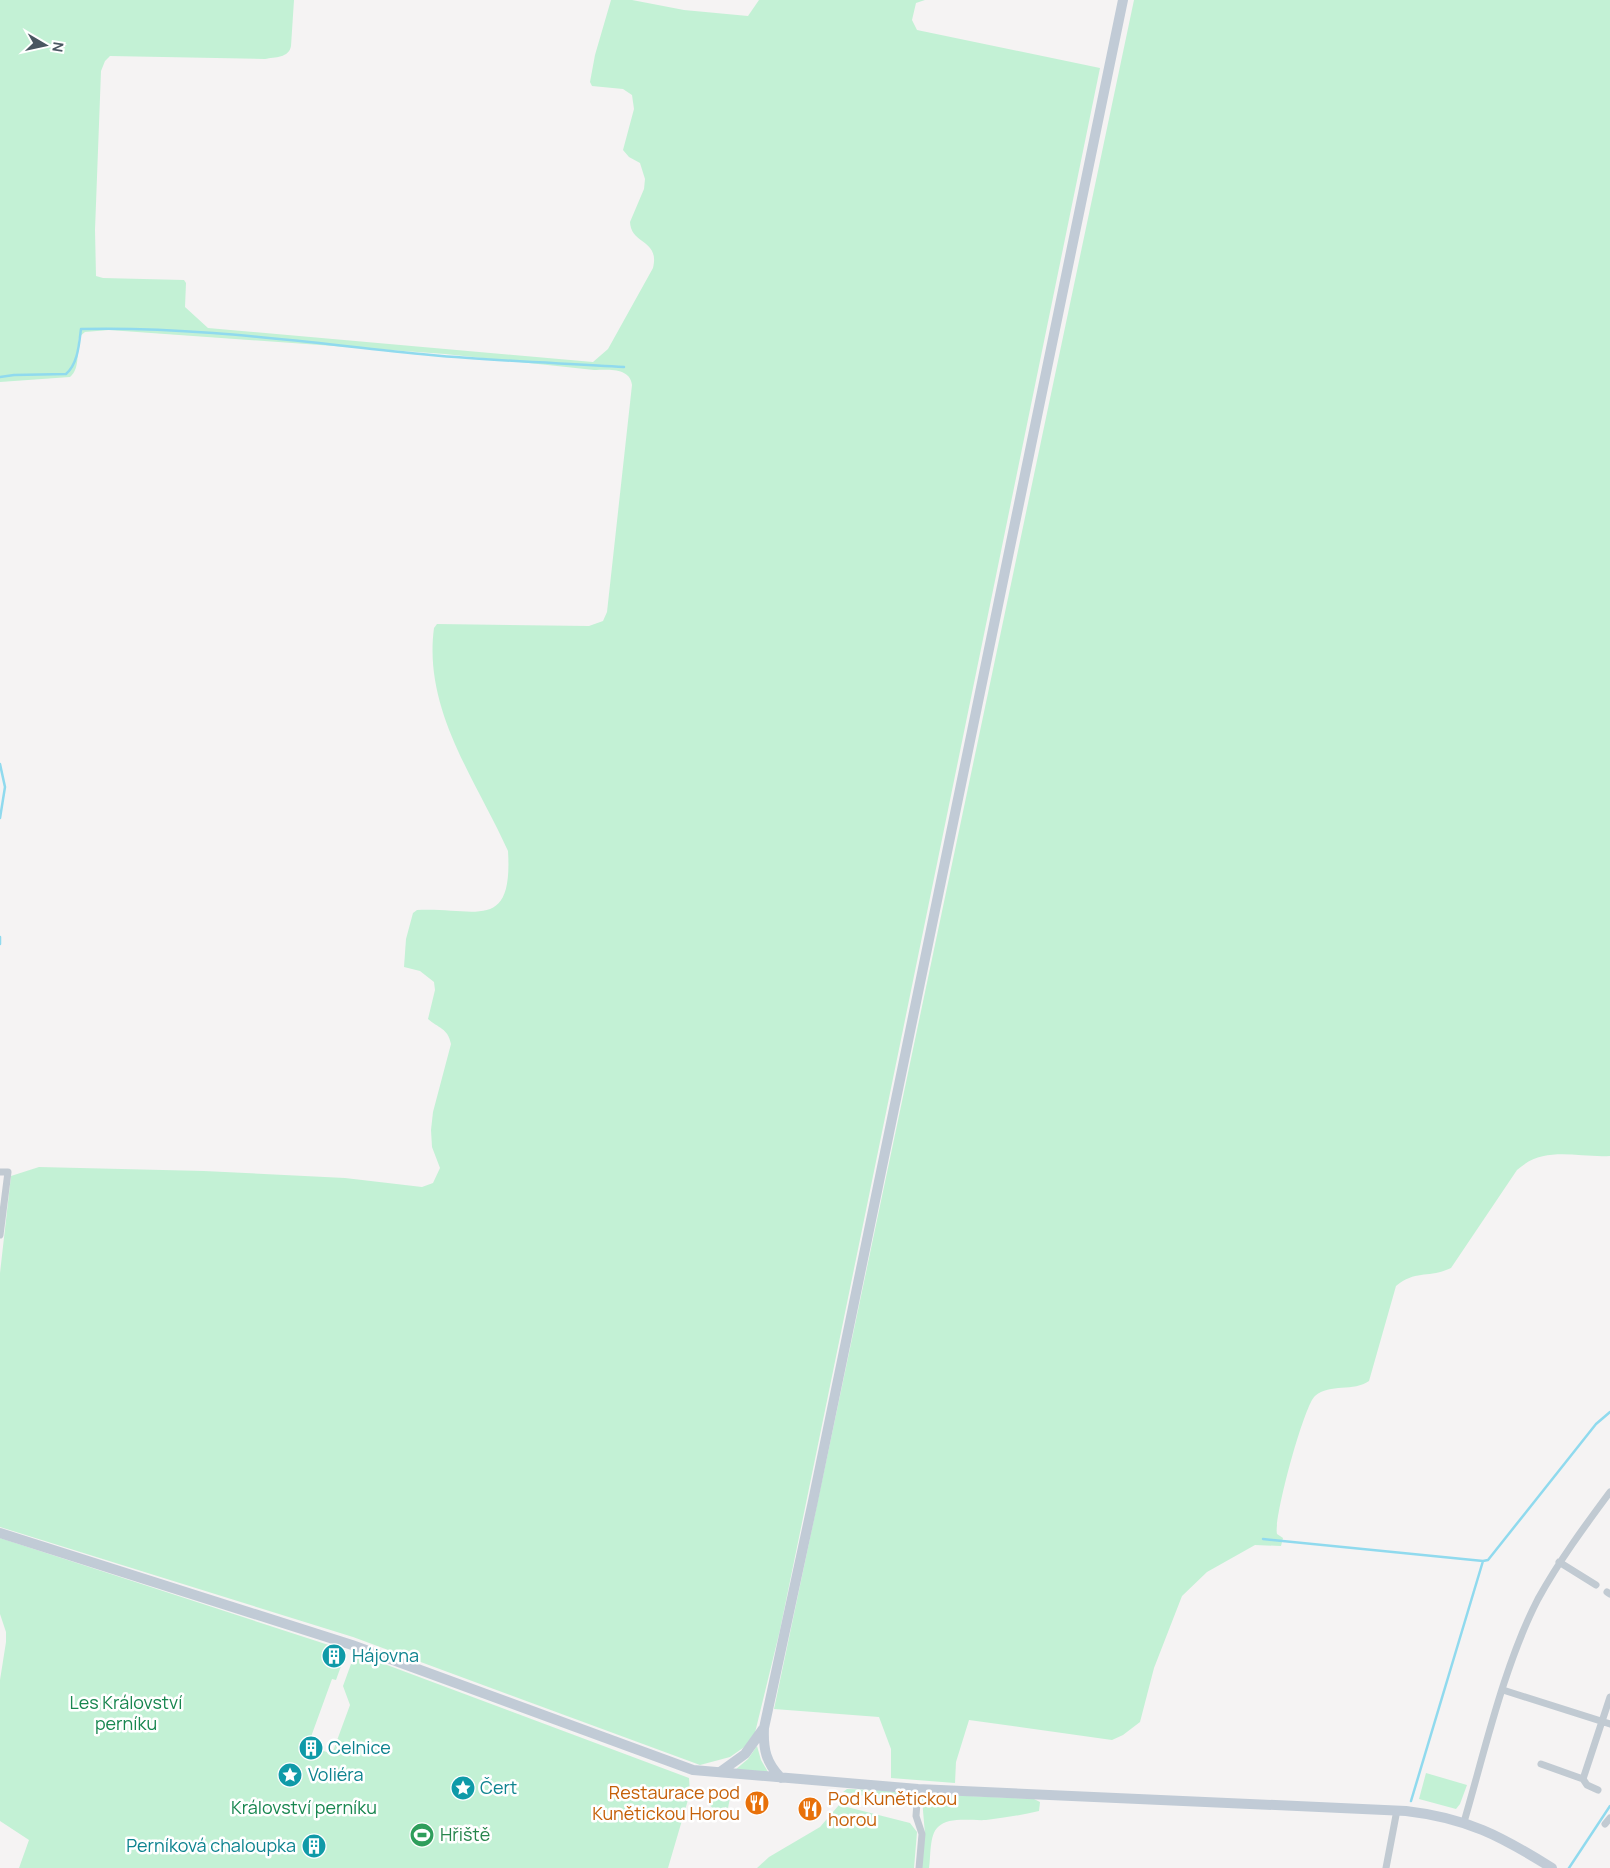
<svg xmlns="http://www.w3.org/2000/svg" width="1610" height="1868" viewBox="0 0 1610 1868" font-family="Manrope,sans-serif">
  <rect width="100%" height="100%" fill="#f5f3f3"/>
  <path fill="#c3f1d5" d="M 0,0 L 294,0 L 291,46 C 289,58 275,57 265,59 L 110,56 L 105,61 L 101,71 L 95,230 L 96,276 L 103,278 L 184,280 L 186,283 L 185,307 L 208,328 L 593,362 L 608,349 L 653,268 C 660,239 631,245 630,222 L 644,189 L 645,179 L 640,163 L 629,157 L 623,150 L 634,109 L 632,95 L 623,89 L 592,86 L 590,82 L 595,55 L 611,0 L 632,0 L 684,10 L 748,16 L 759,0 L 925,0 L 916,3 L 912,20 L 917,30 L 1100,68 L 780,1630 L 753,1741 L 730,1757 L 700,1765 L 353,1637 L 0,1527 L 0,1273 L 11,1176 L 39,1167 L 204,1171 L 345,1178 L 422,1187 L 433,1183 L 440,1168 L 432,1147 L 431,1130 L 433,1112 L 451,1044 C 448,1028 438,1028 428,1019 L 435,990 L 434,982 L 420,971 L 404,967 L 406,939 L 413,913 L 417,910 C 475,907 513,933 508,851 C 476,780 423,710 434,628 L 437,624 L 589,626 L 603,621 L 607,612 L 632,385 C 630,367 607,370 594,370 L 445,354 L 109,330 L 85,332 L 79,337 C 76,350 81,368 70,377 L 0,382 Z
    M 1134,0 L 1610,0 L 1610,1156 C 1577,1158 1544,1145 1517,1170 L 1451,1268 C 1428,1279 1417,1269 1396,1286 L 1369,1381 C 1354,1392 1330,1383 1315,1396 C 1304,1405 1273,1520 1277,1534 L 1283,1538 L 1281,1546 L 1255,1545 L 1207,1572 L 1182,1596 L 1154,1668 L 1140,1722 L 1123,1735 L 1112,1740 L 969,1720 L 956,1762 L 955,1783 L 891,1778 L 891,1749 L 879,1717 L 774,1709 Z
    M 0,1538 L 344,1650 L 345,1655 L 336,1680 L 332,1679 L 308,1745 L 332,1754 L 350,1705 L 343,1686 L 355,1653 L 689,1778 L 690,1793 L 668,1868 L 19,1868 L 29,1840 L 0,1821 L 0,1680 L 6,1642 L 6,1632 L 0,1614 Z
    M 757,1746 L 761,1760 L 768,1772 L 735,1770 L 748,1759 Z
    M 1426,1773 L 1467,1785 L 1460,1804 L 1456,1809 L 1419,1799 Z
    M 847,1789 L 903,1791 L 908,1793 L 909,1801 L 903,1803 L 843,1792 Z
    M 925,1794 L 1034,1799 L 1040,1802 L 1039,1811 C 1022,1815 1004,1818 986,1820 C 972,1821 949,1816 938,1827 C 929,1835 931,1857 929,1868 L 921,1868 L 925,1834 L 922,1799 Z
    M 712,1795 L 730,1798 L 728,1808 L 725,1807 L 724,1811 L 714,1809 L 708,1804 Z
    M 839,1805 L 910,1823 L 917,1832 L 914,1868 L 757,1868 L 769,1857 L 820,1827 Z"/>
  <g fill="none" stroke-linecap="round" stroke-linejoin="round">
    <path stroke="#90daee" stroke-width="2.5" d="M 0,377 L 14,375 L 66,374 C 78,364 79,344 81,329 C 198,326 315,344 431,355 C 495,361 560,363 624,367
      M 0,764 L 5,787 L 0,818
      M 0,937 L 0,944
      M 1263,1539 L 1483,1561
      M 1411,1801 L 1483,1561 L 1488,1560 L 1596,1424 L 1610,1412
      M 1569,1868 L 1610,1806"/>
    <path stroke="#c1cad2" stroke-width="7" d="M 0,1172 L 8,1172 L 0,1235
      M 1559,1562 L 1596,1585
      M 1607,1592 L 1610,1594
      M 1503,1690 L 1610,1724
      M 1541,1764 L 1583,1779 L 1610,1697
      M 1583,1779 L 1587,1785 L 1598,1790
      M 918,1789 L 916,1816 L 922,1834 L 919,1868
      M 1464,1822 C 1485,1750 1504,1665 1538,1599 C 1559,1561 1584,1527 1610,1492
      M 1605,1824 L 1610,1818
      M 1386,1868 L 1397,1810"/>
    <path stroke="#c1cbd6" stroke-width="10" d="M 0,1533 L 352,1645 L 693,1770 L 918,1789 L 1406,1811 C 1467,1818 1501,1836 1552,1868
      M 720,1772 L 745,1754 L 763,1729
      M 781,1778 C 766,1763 763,1749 764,1728 L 813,1501 L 1123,0"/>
  </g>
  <defs>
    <symbol id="building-disc" viewBox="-11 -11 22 22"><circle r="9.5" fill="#0f9aa8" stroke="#fff"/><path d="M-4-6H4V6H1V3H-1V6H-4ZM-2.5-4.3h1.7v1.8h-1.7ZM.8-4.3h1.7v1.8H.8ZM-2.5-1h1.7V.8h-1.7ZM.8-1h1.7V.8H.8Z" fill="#fff"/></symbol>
    <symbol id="sight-disc" viewBox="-11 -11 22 22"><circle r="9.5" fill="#0f9aa8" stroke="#fff"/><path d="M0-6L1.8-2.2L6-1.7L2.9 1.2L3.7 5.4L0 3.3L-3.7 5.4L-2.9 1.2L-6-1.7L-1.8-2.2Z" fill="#fff"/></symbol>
    <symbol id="restaurant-disc" viewBox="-11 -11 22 22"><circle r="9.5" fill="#e8710a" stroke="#fff"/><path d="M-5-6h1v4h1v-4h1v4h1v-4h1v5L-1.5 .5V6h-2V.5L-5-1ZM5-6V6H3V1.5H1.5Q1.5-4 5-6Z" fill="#fff"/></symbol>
    <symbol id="stadium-disc" viewBox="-11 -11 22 22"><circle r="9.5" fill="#2e9e5b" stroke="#fff"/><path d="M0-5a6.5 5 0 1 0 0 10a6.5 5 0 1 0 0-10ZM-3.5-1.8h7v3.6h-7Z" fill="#fff"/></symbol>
  </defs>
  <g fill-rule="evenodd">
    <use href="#building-disc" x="320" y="1642" width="28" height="28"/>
    <use href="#building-disc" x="297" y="1734" width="28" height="28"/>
    <use href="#sight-disc" x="276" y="1761" width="28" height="28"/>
    <use href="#sight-disc" x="449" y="1774" width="28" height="28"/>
    <use href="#restaurant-disc" x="743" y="1789" width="28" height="28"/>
    <use href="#restaurant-disc" x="796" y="1795" width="28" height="28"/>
    <use href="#stadium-disc" x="408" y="1821" width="28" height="28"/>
    <use href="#building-disc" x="300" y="1832" width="28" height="28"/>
  </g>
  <g text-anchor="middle" stroke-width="5" stroke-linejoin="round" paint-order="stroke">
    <g font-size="18" fill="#0d838f" stroke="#fff" text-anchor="start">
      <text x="352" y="1662">Hájovna</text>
      <text x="328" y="1754">Celnice</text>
      <text x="308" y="1781">Voliéra</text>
      <text x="480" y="1794">Čert</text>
      <text x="296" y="1852" text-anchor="end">Perníková chaloupka</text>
    </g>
    <g font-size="18" fill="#17864f" stroke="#fff">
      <text x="126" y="1709">Les Království<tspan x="126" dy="21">perníku</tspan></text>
      <text x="304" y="1814">Království perníku</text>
    </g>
    <g font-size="18" fill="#c56008" stroke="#fff" text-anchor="end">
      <text x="740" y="1799">Restaurace pod<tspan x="740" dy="21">Kunětickou Horou</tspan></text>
      <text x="828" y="1805" text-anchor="start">Pod Kunětickou<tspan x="828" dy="21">horou</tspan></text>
    </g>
    <g font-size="18" fill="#27864d" stroke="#fff" text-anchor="start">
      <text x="440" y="1841">Hřiště</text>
    </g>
  </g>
  <g transform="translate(45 45) rotate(99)" stroke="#ffffff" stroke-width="4" paint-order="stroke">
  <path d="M0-4L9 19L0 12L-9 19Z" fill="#4a5661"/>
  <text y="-8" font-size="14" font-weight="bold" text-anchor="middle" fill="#4a5661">N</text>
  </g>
</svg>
